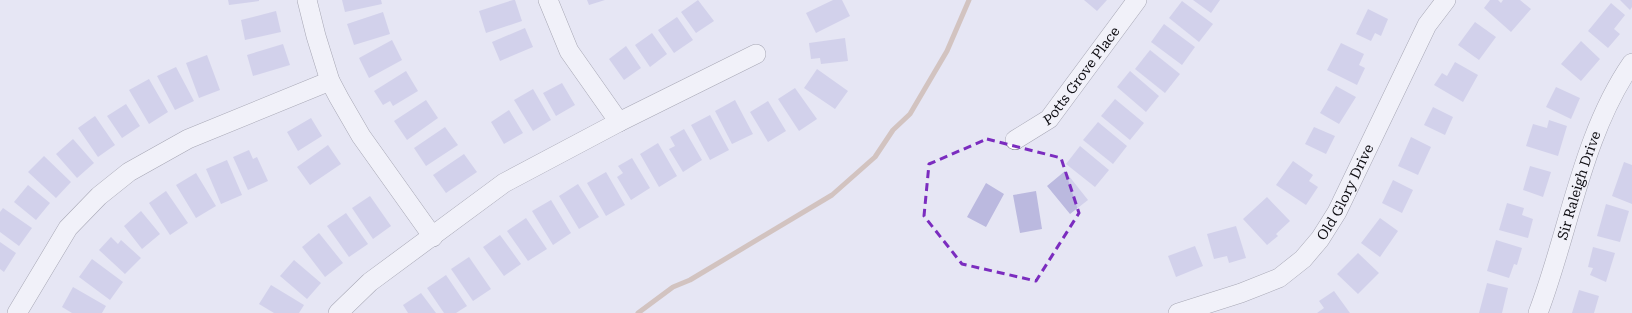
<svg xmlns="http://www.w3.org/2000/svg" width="1632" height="313" viewBox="0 0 1632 313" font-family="'Roboto Serif',serif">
  <rect width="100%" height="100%" fill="#e6e6f4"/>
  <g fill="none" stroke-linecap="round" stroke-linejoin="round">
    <path stroke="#bb9a80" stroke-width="5" d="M 638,313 L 673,287 L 690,280 L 832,195 L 875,157 L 893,130 L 910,114 L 947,51 L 969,0"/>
  </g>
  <path fill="#bbb9df" d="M 228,0 L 259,0 L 259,1 L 229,5 Z
    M 342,0 L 381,0 L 382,4 L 345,12 Z
    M 513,0 L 515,0 L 522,21 L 486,33 L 479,11 Z
    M 587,0 L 605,0 L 589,5 Z
    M 698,0 L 714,21 L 696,33 L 681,12 Z
    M 833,0 L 842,0 L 850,16 L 816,33 L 806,13 Z
    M 1084,0 L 1107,0 L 1097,11 Z
    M 1193,0 L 1220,0 L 1211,13 Z
    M 1490,0 L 1498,0 L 1501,3 L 1503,0 L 1520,0 L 1531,9 L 1511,32 L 1484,8 Z
    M 1620,0 L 1632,0 L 1632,7 L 1630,10 Z
    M 1182,1 L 1213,24 L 1199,42 L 1169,18 Z
    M 1611,3 L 1625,15 L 1614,29 L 1620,34 L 1608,48 L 1588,31 Z
    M 1368,9 L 1388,19 L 1381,36 L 1375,33 L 1371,41 L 1356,34 Z
    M 276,11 L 281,32 L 245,40 L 241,20 Z
    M 383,12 L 390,34 L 354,45 L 347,24 Z
    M 677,17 L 693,40 L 674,53 L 658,30 Z
    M 1475,22 L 1496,37 L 1479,60 L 1458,45 Z
    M 1164,24 L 1195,47 L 1182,65 L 1151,42 Z
    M 525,28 L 533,47 L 500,61 L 492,42 Z
    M 652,33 L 667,54 L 650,67 L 635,45 Z
    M 845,38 L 848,61 L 821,64 L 820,58 L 811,59 L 809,43 Z
    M 392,40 L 402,60 L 369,78 L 359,58 Z
    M 1581,41 L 1600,59 L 1581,81 L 1561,64 Z
    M 1341,43 L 1364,54 L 1359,65 L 1365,68 L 1357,85 L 1327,70 Z
    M 283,44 L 290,65 L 253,76 L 247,55 Z
    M 626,46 L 641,68 L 624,80 L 609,59 Z
    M 1150,50 L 1180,74 L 1165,93 L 1135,69 Z
    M 207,55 L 220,90 L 199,98 L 186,63 Z
    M 1455,62 L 1478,75 L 1463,102 L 1434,85 L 1442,73 L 1447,76 Z
    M 176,67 L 194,101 L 175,110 L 157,76 Z
    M 817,69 L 848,91 L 835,109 L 804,88 Z
    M 406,71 L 418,91 L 393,106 L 390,101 L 383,105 L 374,91 Z
    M 1130,71 L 1159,96 L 1146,112 L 1117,87 Z
    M 149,79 L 168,112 L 149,124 L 129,90 Z
    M 562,83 L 575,105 L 556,116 L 543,93 Z
    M 1336,86 L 1356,97 L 1339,124 L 1320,113 Z
    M 1556,87 L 1580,98 L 1571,119 L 1546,107 Z
    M 795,88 L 817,119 L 799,131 L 778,99 Z
    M 533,89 L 551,120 L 533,131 L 514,100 Z
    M 1115,99 L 1144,123 L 1130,140 L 1101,116 Z
    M 426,100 L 438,118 L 407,140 L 394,121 Z
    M 735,100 L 753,134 L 732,144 L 715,111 Z
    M 768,101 L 786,131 L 768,142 L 750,112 Z
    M 126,104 L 140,126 L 122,138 L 107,116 Z
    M 1433,107 L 1453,117 L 1445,135 L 1424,125 Z
    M 509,110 L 523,133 L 504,144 L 491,122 Z
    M 710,115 L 729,150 L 710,160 L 691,125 Z
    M 95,116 L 115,145 L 98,157 L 78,128 Z
    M 311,118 L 322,136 L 298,151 L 287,132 Z
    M 1549,120 L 1567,126 L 1558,156 L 1526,146 L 1533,124 L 1547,128 Z
    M 1098,122 L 1127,146 L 1113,164 L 1083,140 Z
    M 445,127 L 458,145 L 426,166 L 414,148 Z
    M 1314,127 L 1335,136 L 1326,154 L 1305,144 Z
    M 684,129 L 702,160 L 683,172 L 669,149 L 675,146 L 670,137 Z
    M 1411,137 L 1431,147 L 1418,175 L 1398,166 Z
    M 73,139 L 94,163 L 77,178 L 56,154 Z
    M 658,143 L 677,176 L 659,187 L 640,154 Z
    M 328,145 L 341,164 L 310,185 L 297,167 Z
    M 1080,146 L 1109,170 L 1095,187 L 1066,164 Z
    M 249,150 L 253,159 L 257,157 L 268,181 L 248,190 L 233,157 Z
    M 464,154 L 477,172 L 446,193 L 433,175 Z
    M 44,156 L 71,182 L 56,198 L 28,172 Z
    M 632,158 L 650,188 L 631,200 L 617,177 L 623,173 L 618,166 Z
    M 227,160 L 242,195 L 221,204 L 206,169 Z
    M 1293,161 L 1313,175 L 1309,181 L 1318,187 L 1306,205 L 1276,185 Z
    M 1624,162 L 1632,165 L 1632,204 L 1612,196 Z
    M 1530,166 L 1551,172 L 1543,197 L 1523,190 Z
    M 1065,171 L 1088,200 L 1070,214 L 1047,186 Z
    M 606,172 L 625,205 L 606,216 L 587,183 Z
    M 196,173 L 216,206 L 196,218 L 176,185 Z
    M 1393,180 L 1413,190 L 1402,213 L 1382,203 Z
    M 986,183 L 1004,194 L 986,227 L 967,217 Z
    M 578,184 L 599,217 L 579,229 L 559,196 Z
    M 28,185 L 50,203 L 36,220 L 14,202 Z
    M 166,191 L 188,223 L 170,235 L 149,203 Z
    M 1036,191 L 1042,229 L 1020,233 L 1013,195 Z
    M 370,196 L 391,226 L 373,239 L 352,208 Z
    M 1267,197 L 1290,221 L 1276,234 L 1278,236 L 1267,245 L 1243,219 Z
    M 551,200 L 571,233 L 553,245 L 532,211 Z
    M 1507,203 L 1524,208 L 1522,215 L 1533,219 L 1528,238 L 1499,230 Z
    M 1606,204 L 1629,211 L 1620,242 L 1597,236 Z
    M 3,208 L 32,228 L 19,246 L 0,232 L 0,212 Z
    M 141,211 L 160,234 L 142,249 L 124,226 Z
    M 346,213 L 368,244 L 349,257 L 327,226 Z
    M 526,218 L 547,249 L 528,261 L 507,231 Z
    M 1380,218 L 1398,231 L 1380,257 L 1361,243 Z
    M 1236,226 L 1246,258 L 1229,263 L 1227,256 L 1214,259 L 1207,234 Z
    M 319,233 L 343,263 L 325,277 L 302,247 Z
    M 500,235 L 521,264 L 504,276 L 483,247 Z
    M 111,237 L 118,244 L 121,240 L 141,258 L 125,274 L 99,250 Z
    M 1496,240 L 1522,248 L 1517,265 L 1514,264 L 1509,278 L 1487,271 Z
    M 0,242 L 16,253 L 4,272 L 0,269 Z
    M 1195,246 L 1203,266 L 1176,277 L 1168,256 Z
    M 1593,247 L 1615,253 L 1606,282 L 1590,275 L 1593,268 L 1588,267 Z
    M 1358,253 L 1379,273 L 1358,294 L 1337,274 Z
    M 469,257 L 491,289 L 473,301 L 451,269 Z
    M 92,259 L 123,282 L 110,300 L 79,277 Z
    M 294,260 L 321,283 L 307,299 L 280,276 Z
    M 446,275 L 467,306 L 456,313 L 444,313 L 427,288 Z
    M 1487,283 L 1508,288 L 1502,313 L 1479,313 Z
    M 271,285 L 304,305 L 299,313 L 274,313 L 259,304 Z
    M 73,287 L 106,306 L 102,313 L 72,313 L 62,307 Z
    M 1579,290 L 1599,296 L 1594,313 L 1572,313 Z
    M 1334,291 L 1350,313 L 1317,313 L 1324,308 L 1319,301 Z
    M 421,293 L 436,313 L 408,313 L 403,305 Z"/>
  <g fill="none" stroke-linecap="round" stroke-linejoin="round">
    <defs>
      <g id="street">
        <path d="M 307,0 L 316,36 L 330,81 L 339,98 L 361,136 L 433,237"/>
        <path d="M 548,0 L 569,51 L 619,122"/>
        <path id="s1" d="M 1015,140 L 1049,119 L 1137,0"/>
        <path d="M 17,313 L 68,228 L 99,196 L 129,172 L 188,139 L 330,81"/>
        <path d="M 338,313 L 370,282 L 504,183 L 619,122 L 756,54"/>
        <path id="s2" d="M 1178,313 L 1241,293 L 1279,278 L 1303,259 L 1320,239 L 1337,212 L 1427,25 L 1446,0"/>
        <path id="s3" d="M 1538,313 C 1569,232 1582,135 1632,63"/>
      </g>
    </defs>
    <use href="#street" stroke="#5d5d69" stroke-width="20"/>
    <use href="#street" stroke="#fff" stroke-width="19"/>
  </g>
  <path d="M0 0H1632V313H0ZM 987,139 L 1061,158 L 1079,213 L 1036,281 L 962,264 L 924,216 L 929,164 Z" fill="#e6e6f4" fill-opacity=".55" fill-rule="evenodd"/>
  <path fill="none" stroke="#7b2cbf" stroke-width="3" stroke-dasharray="8 5" stroke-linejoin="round" d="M 987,139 L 1061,158 L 1079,213 L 1036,281 L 962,264 L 924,216 L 929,164 Z"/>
  <g text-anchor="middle" stroke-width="4" stroke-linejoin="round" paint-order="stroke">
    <g font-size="14" fill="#0f0e13" stroke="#fff">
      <text dy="5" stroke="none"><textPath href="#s1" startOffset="94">Potts Grove Place</textPath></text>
      <text dy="5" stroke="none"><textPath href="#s3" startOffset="134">Sir Raleigh Drive</textPath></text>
      <text dy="5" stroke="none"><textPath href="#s2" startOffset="217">Old Glory Drive</textPath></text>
    </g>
  </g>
</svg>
